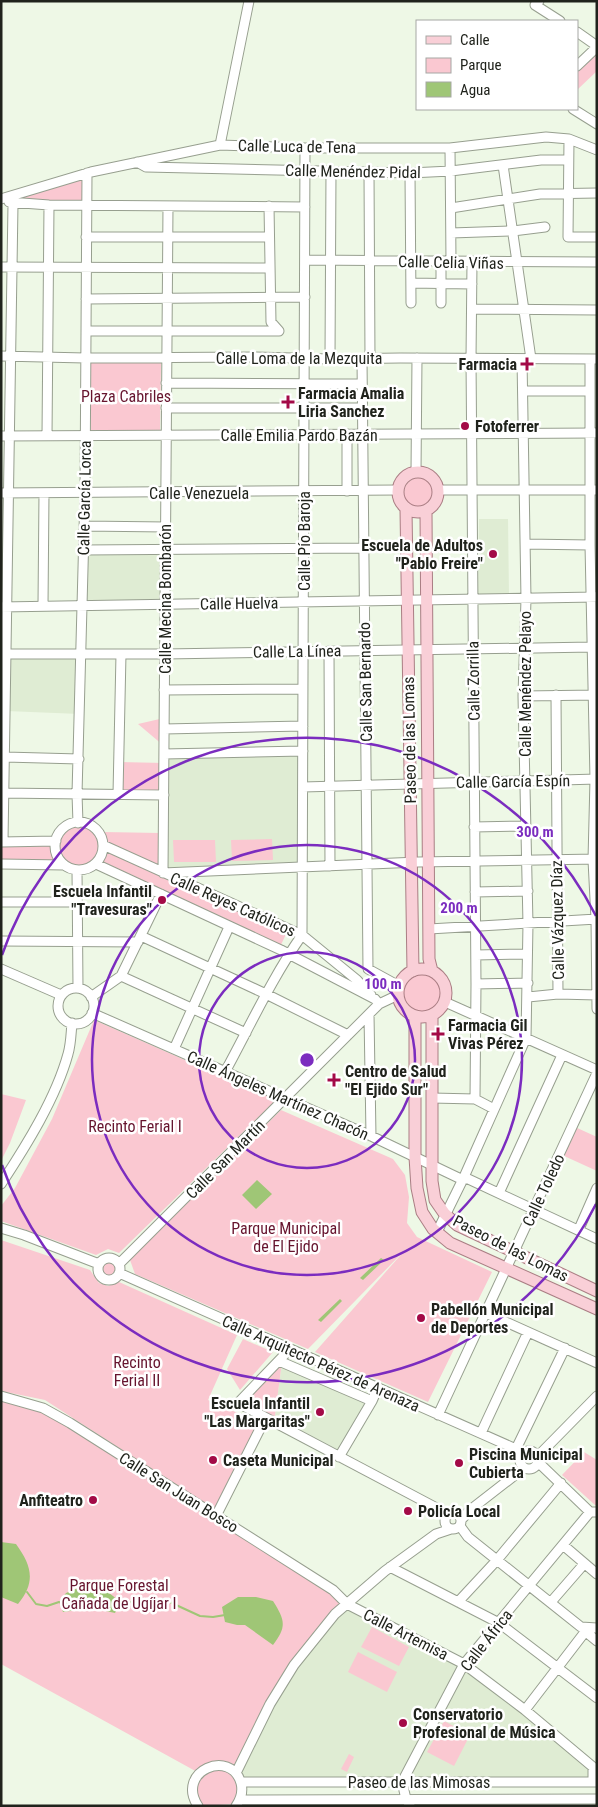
<svg xmlns="http://www.w3.org/2000/svg" width="598" height="1807" viewBox="0 0 598 1807" font-family="'Roboto Condensed',sans-serif">
  <rect width="100%" height="100%" fill="#eef8e6"/>
  <path fill="#dfecd3" d="M 479,519 L 508,519 L 509,596 L 478,596 Z
    M 165,549 L 165,604 L 82,605 L 83,550 Z
    M 7,654 L 82,654 L 80,714 L 6,711 Z
    M 303,751 L 302,867 L 163,873 L 164,754 Z
    M 282,1362 L 372,1401 L 339,1457 L 274,1423 Z
    M 347,1604 L 464,1664 L 593,1767 L 593,1782 L 241,1782 L 239,1777 L 249,1745 L 294,1665 Z"/>
  <path fill="#fac8d1" d="M 597,53 L 597,71 L 577,90 L 577,72 Z
    M 84,179 L 83,203 L 16,201 L 16,197 Z
    M 91,361 L 161,363 L 160,430 L 91,430 Z
    M404 493a15 15 0 1 1 30 0a15 15 0 1 1-30 0Z
    M 164,718 L 164,746 L 138,724 Z
    M 119,762 L 164,763 L 164,795 L 118,794 Z
    M59 847a20 20 0 1 1 40 0a20 20 0 1 1-40 0Z
    M 103,832 L 160,833 L 159,867 L 106,843 Z
    M 272,839 L 273,860 L 232,861 L 231,840 Z
    M 173,840 L 215,840 L 216,862 L 174,862 Z
    M 52,844 L 55,862 L 1,861 L 1,846 Z
    M 107,851 L 287,932 L 280,947 L 102,863 Z
    M401 993a21 21 0 1 1 42 0a21 21 0 1 1-42 0Z
    M 94,1020 L 276,1100 L 119,1253 L 108,1249 L 96,1255 L 1,1221 L 1,1206 L 15,1188 L 52,1119 Z
    M 1,1094 L 26,1100 L 10,1143 L 1,1161 Z
    M 281,1110 L 393,1159 L 405,1175 L 409,1197 L 407,1223 L 417,1237 L 492,1272 L 428,1402 L 315,1352 L 406,1249 L 308,1349 L 135,1274 L 130,1260 Z
    M 575,1127 L 597,1137 L 597,1171 L 562,1155 Z
    M 1,1240 L 90,1270 L 99,1283 L 108,1286 L 119,1282 L 237,1335 L 208,1400 L 258,1422 L 215,1510 L 45,1400 L 1,1391 Z
    M98 1269a11 11 0 1 1 22 0a11 11 0 1 1-22 0Z
    M 243,1339 L 273,1352 L 240,1390 L 227,1369 Z
    M 282,1362 L 274,1423 L 238,1403 Z
    M 1,1396 L 43,1408 L 347,1604 L 294,1665 L 236,1773 L 227,1767 L 199,1773 L 1,1664 Z
    M 584,1452 L 597,1460 L 597,1505 L 595,1505 L 562,1475 Z
    M 372,1627 L 409,1647 L 399,1666 L 361,1647 Z
    M 358,1652 L 397,1672 L 387,1692 L 348,1672 Z
    M 444,1721 L 470,1735 L 454,1766 L 427,1752 Z
    M 349,1754 L 354,1757 L 347,1772 L 341,1769 Z
    M 225,1768 C 240,1781 241,1787 233,1804 L 204,1806 C 193,1795 197,1784 203,1772 Z"/>
  <path fill="#9fc676" d="M 257,1180 L 272,1194 L 256,1209 L 242,1195 Z
    M 381,1258 L 384,1260 L 363,1280 L 360,1278 Z
    M 340,1299 L 342,1301 L 321,1322 L 318,1320 Z
    M 1,1542 L 16,1544 C 32,1566 36,1582 18,1604 L 1,1597 Z
    M 78,1588 C 98,1588 106,1587 120,1603 L 115,1613 L 92,1608 L 63,1612 L 59,1602 L 66,1593 Z
    M 238,1597 L 256,1597 L 273,1601 C 285,1620 287,1627 273,1645 L 245,1625 L 237,1625 L 225,1622 L 222,1607 Z"/>
  <g fill="none" stroke-linecap="round" stroke-linejoin="round">
    <path stroke="#9fc676" stroke-width="2" d="M 27,1592 L 36,1604 L 47,1606 L 59,1602
      M 120,1603 L 163,1599 L 200,1616 L 213,1617 L 225,1615"/>
    <defs>
      <path id="minor" d="M 539,1 L 535,5 L 560,21
        M 577,32 L 597,46
        M 577,66 L 597,47
        M 573,109 L 597,124
        M 569,139 L 568,237 L 597,237
        M 220,145 L 249,1
        M 450,148 L 451,261
        M 137,162 L 146,167 L 410,173 L 451,171 L 541,160 L 568,160
        M 503,165 L 531,359
        M 369,172 L 370,359
        M 410,173 L 411,303
        M 1,199 L 91,172 L 220,145 L 305,148 L 450,148 L 546,137 L 569,139 L 597,150
        M 9,202 L 49,205 L 305,207
        M 168,206 L 163,873 L 418,862 L 597,859
        M 269,206 L 271,322 L 279,331
        M 451,208 L 540,194 L 597,193
        M 451,233 L 513,231 L 545,227
        M 86,237 L 269,237
        M 305,260 L 597,262
        M 441,261 L 441,303
        M 472,262 L 471,359 L 476,984 L 475,1099
        M 1,267 L 269,268
        M 411,283 L 472,284
        M 86,299 L 305,297
        M 472,309 L 597,310
        M 86,331 L 279,331
        M 1,356 L 85,358 L 256,357 L 330,359 L 400,358 L 597,359
        M 330,359 L 331,171
        M 362,359 L 368,969 L 399,986
        M 590,359 L 590,545 L 595,779 L 593,860 L 596,919 L 597,1009
        M 166,383 L 362,384
        M 523,391 L 590,391
        M 166,408 L 363,408
        M 347,434 L 347,491
        M 1,436 L 597,433
        M 47,436 L 49,205
        M 416,472 L 417,358
        M 438,490 L 597,490
        M 1,493 L 398,490
        M 84,526 L 166,527
        M 525,544 L 590,545
        M 83,550 L 364,548
        M 43,606 L 44,493
        M 1,607 L 596,597
        M 329,651 L 330,866
        M 1,654 L 165,654 L 592,647
        M 164,690 L 303,689
        M 556,695 L 558,994
        M 523,696 L 597,695
        M 164,729 L 303,726
        M 164,754 L 303,751
        M 5,757 L 79,759
        M 303,787 L 597,779
        M 1,793 L 164,795
        M 118,794 L 121,654
        M55 846a24 24 0 1 1 48 0a24 24 0 1 1-48 0Z
        M 78,823 L 77,794 L 85,493 L 87,173
        M 474,827 L 526,826
        M 1,842 L 56,841
        M 3,842 L 13,204
        M 103,845 L 302,935 L 357,980 L 371,995
        M 1,864 L 64,865
        M 96,864 L 281,950 L 375,999 L 379,1004
        M 77,870 L 78,988
        M 475,892 L 528,891
        M 1,902 L 77,902
        M 429,929 L 597,919
        M 302,935 L 305,148
        M 141,936 L 266,994 L 348,1035
        M 1,941 L 138,942
        M 476,955 L 527,954
        M 1,969 L 61,995
        M 121,976 L 246,1033
        M 476,984 L 528,983
        M58 1006a18 18 0 1 1 36 0a18 18 0 1 1-36 0Z
        M 91,997 L 121,976 L 161,894
        M 528,997 L 558,994 L 597,995
        M 445,1002 L 597,1070
        M 92,1013 L 371,1136 L 463,1180
        M 369,1014 L 371,1136
        M 174,1049 L 229,927
        M 225,1072 C 250,1026 272,978 302,935
        M 432,1098 L 475,1099 L 494,1109
        M 464,1177 L 597,1239
        M 1,1184 C 26,1146 56,1098 68,1054 C 71,1044 71,1033 72,1023
        M 499,1193 L 562,1055
        M 1,1228 L 24,1235 L 99,1264
        M 579,1229 L 597,1188
        M 437,1232 L 464,1177 L 526,1038 L 528,924 L 523,696 L 526,599 L 522,359
        M98 1269a11 11 0 1 1 22 0a11 11 0 1 1-22 0Z
        M 119,1264 L 379,1004 L 398,995
        M 119,1273 L 516,1449 L 523,1454
        M 486,1313 L 597,1363
        M 290,1349 L 238,1403 L 448,1514
        M 279,1361 L 372,1401
        M 1,1396 L 43,1408 L 70,1423 L 333,1590 L 347,1604 L 464,1664 L 525,1710 L 593,1767 L 593,1782
        M 438,1415 L 597,1073
        M 481,1433 L 528,1332
        M 516,1449 L 565,1348
        M520 1460a9 9 0 1 1 18 0a9 9 0 1 1-18 0Z
        M 538,1456 L 597,1396
        M 339,1457 L 372,1401 L 378,1387
        M 539,1463 L 590,1512 L 597,1512
        M445 1521a8 8 0 1 1 16 0a8 8 0 1 1-16 0Z
        M 216,1516 L 265,1419
        M 461,1520 L 470,1510 L 524,1468
        M 460,1526 L 468,1537 L 581,1627 L 597,1628
        M 563,1545 L 597,1574
        M 390,1567 L 499,1623 L 597,1698
        M 458,1602 L 497,1560 L 561,1483
        M 551,1602 L 584,1564
        M 586,1632 L 597,1641
        M 525,1710 L 588,1628
        M 236,1773 L 270,1704 L 294,1665 L 335,1614 L 385,1571 L 425,1542 L 436,1534 L 451,1529
        M 241,1782 L 597,1782
        M 240,1800 L 597,1799
        M 198,1806 C 175,1771 231,1748 241,1783 C 243,1791 241,1799 236,1806
        M 410,1806 L 406,1799 L 402,1782 L 464,1664 L 590,1512"/>
      <path id="major" d="M398 492a20 20 0 1 1 40 0a20 20 0 1 1-40 0Z
        M 406,509 L 413,971
        M 426,511 C 428,661 428,810 429,959 L 432,971
        M398 993a24 24 0 1 1 48 0a24 24 0 1 1-48 0Z
        M 432,1016 L 432,1181 L 435,1200 L 444,1213 L 457,1225 L 597,1291
        M 415,1017 L 415,1157 L 417,1188 L 422,1212 L 433,1229 L 450,1243 L 597,1309"/>
    </defs>
    <use href="#minor" stroke="#979f8f" stroke-width="11"/>
    <use href="#major" stroke="#aa7e84" stroke-width="13"/>
    <use href="#minor" stroke="#fff" stroke-width="9"/>
    <use href="#major" stroke="#f9cfd7" stroke-width="11"/>
  </g>
  <g fill="none" stroke="#7b2cbf" stroke-width="2.5">
    <circle cx="307" cy="1060" r="108"/>
    <circle cx="307" cy="1060" r="215"/>
    <path d="M596 1204A323 323 0 0 1 2 1165M2 955A323 323 0 0 1 596 916"/>
  </g>
  <g fill="#a30a47" stroke="#fff" stroke-width="2">
    <path d="M524.5 356.5h5v5h5v5h-5v5h-5v-5h-5v-5h5z"/>
    <path d="M285.5 394.5h5v5h5v5h-5v5h-5v-5h-5v-5h5z"/>
    <circle cx="465" cy="426" r="5"/>
    <circle cx="493" cy="554" r="5"/>
    <circle cx="162" cy="900" r="5"/>
    <path d="M435.5 1026.5h5v5h5v5h-5v5h-5v-5h-5v-5h5z"/>
    <path d="M331.5 1072.5h5v5h5v5h-5v5h-5v-5h-5v-5h5z"/>
    <circle cx="421" cy="1318" r="5"/>
    <circle cx="320" cy="1412" r="5"/>
    <circle cx="213" cy="1460" r="5"/>
    <circle cx="459" cy="1463" r="5"/>
    <circle cx="93" cy="1500" r="5"/>
    <circle cx="408" cy="1511" r="5"/>
    <circle cx="403" cy="1723" r="5"/>
  </g>
  <g text-anchor="middle" stroke-width="5" stroke-linejoin="round" paint-order="stroke">
    <g font-size="16" fill="#20231c" stroke="#fff">
      <text transform="translate(297 146) rotate(1)" y="6">Calle Luca de Tena</text>
      <text transform="translate(353 171) rotate(1)" y="6">Calle Menéndez Pidal</text>
      <text transform="translate(451 262) rotate(1)" y="6">Calle Celia Viñas</text>
      <text x="299" y="364">Calle Loma de la Mezquita</text>
      <text x="299" y="441">Calle Emilia Pardo Bazán</text>
      <text x="199" y="499">Calle Venezuela</text>
      <text transform="translate(84 498) rotate(-89)" y="6">Calle García Lorca</text>
      <text transform="translate(304 541) rotate(-90)" y="6">Calle Pío Baroja</text>
      <text transform="translate(165 599) rotate(-90)" y="6">Calle Mecina Bombarón</text>
      <text transform="translate(239 603) rotate(-1)" y="6">Calle Huelva</text>
      <text transform="translate(297 651) rotate(-1)" y="6">Calle La Línea</text>
      <text transform="translate(473 681) rotate(-91)" y="6">Calle Zorrilla</text>
      <text transform="translate(365 682) rotate(-91)" y="6">Calle San Bernardo</text>
      <text transform="translate(525 684) rotate(-90)" y="6">Calle Menéndez Pelayo</text>
      <text transform="translate(409 740) rotate(-91)" y="6">Paseo de las Lomas</text>
      <text transform="translate(513 781) rotate(-1)" y="6">Calle García Espín</text>
      <text transform="translate(233 904) rotate(24)" y="6">Calle Reyes Católicos</text>
      <text transform="translate(557 920) rotate(-91)" y="6">Calle Vázquez Díaz</text>
      <text transform="translate(278 1095) rotate(24)" y="6">Calle Ángeles Martínez Chacón</text>
      <text transform="translate(225 1159) rotate(-45)" y="6">Calle San Martín</text>
      <text transform="translate(543 1190) rotate(-65)" y="6">Calle Toledo</text>
      <text transform="translate(511 1248) rotate(27)" y="6">Paseo de las Lomas</text>
      <text transform="translate(321 1363) rotate(24)" y="6">Calle Arquitecto Pérez de Arenaza</text>
      <text transform="translate(179 1492) rotate(32)" y="6">Calle San Juan Bosco</text>
      <text transform="translate(406 1634) rotate(27)" y="6">Calle Artemisa</text>
      <text transform="translate(486 1640) rotate(-52)" y="6">Calle África</text>
      <text x="419" y="1788">Paseo de las Mimosas</text>
    </g>
    <g font-size="16" font-weight="bold" fill="#20231c" stroke="#fff" text-anchor="start">
      <text x="517" y="370" text-anchor="end">Farmacia</text>
      <text x="298" y="399">Farmacia Amalia<tspan x="298" dy="18">Liria Sanchez</tspan></text>
      <text x="475" y="432">Fotoferrer</text>
      <text x="483" y="551" text-anchor="end">Escuela de Adultos<tspan x="483" dy="18">"Pablo Freire"</tspan></text>
      <text x="152" y="897" text-anchor="end">Escuela Infantil<tspan x="152" dy="18">"Travesuras"</tspan></text>
      <text x="448" y="1031">Farmacia Gil<tspan x="448" dy="18">Vivas Pérez</tspan></text>
      <text x="345" y="1077">Centro de Salud<tspan x="345" dy="18">"El Ejido Sur"</tspan></text>
      <text x="431" y="1315">Pabellón Municipal<tspan x="431" dy="18">de Deportes</tspan></text>
      <text x="310" y="1409" text-anchor="end">Escuela Infantil<tspan x="310" dy="18">"Las Margaritas"</tspan></text>
      <text x="469" y="1460">Piscina Municipal<tspan x="469" dy="18">Cubierta</tspan></text>
      <text x="223" y="1466">Caseta Municipal</text>
      <text x="83" y="1506" text-anchor="end">Anfiteatro</text>
      <text x="418" y="1517">Policía Local</text>
      <text x="413" y="1720">Conservatorio<tspan x="413" dy="18">Profesional de Música</tspan></text>
    </g>
    <g font-size="16" fill="#66142e" stroke="#fff">
      <text x="126" y="402">Plaza Cabriles</text>
      <text x="135" y="1132">Recinto Ferial I</text>
      <text x="286" y="1234">Parque Municipal<tspan x="286" dy="18">de El Ejido</tspan></text>
      <text x="137" y="1368">Recinto<tspan x="137" dy="18">Ferial II</tspan></text>
      <text x="119" y="1591">Parque Forestal<tspan x="119" dy="18">Cañada de Ugíjar I</tspan></text>
    </g>
  </g>
  <circle cx="307" cy="1060" r="8" fill="#7b2cbf" stroke="#fff" stroke-width="2.5"/>
  <g font-size="15" text-anchor="middle" font-weight="bold" fill="#7b2cbf" stroke="#fff" stroke-width="5" stroke-linejoin="round" paint-order="stroke">
    <text x="535" y="837">300 m</text>
    <text x="459" y="913">200 m</text>
    <text x="383" y="989">100 m</text>
  </g>
  <rect width="598" height="1807" fill="none" stroke="#20231c" stroke-width="5"/>
  <rect x="416" y="20" width="162" height="90" fill="#ffffff" stroke="#a6a7a4"/>
  <rect x="426" y="36" width="25" height="8" fill="#f9cfd7" stroke="#a6a7a4"/>
  <text x="460" y="45" font-size="15" fill="#20231c">Calle</text>
  <rect x="426" y="58" width="25" height="15" fill="#fac8d1" stroke="#a6a7a4"/>
  <text x="460" y="70" font-size="15" fill="#20231c">Parque</text>
  <rect x="426" y="82" width="25" height="15" fill="#9fc676" stroke="#a6a7a4"/>
  <text x="460" y="95" font-size="15" fill="#20231c">Agua</text>
</svg>
